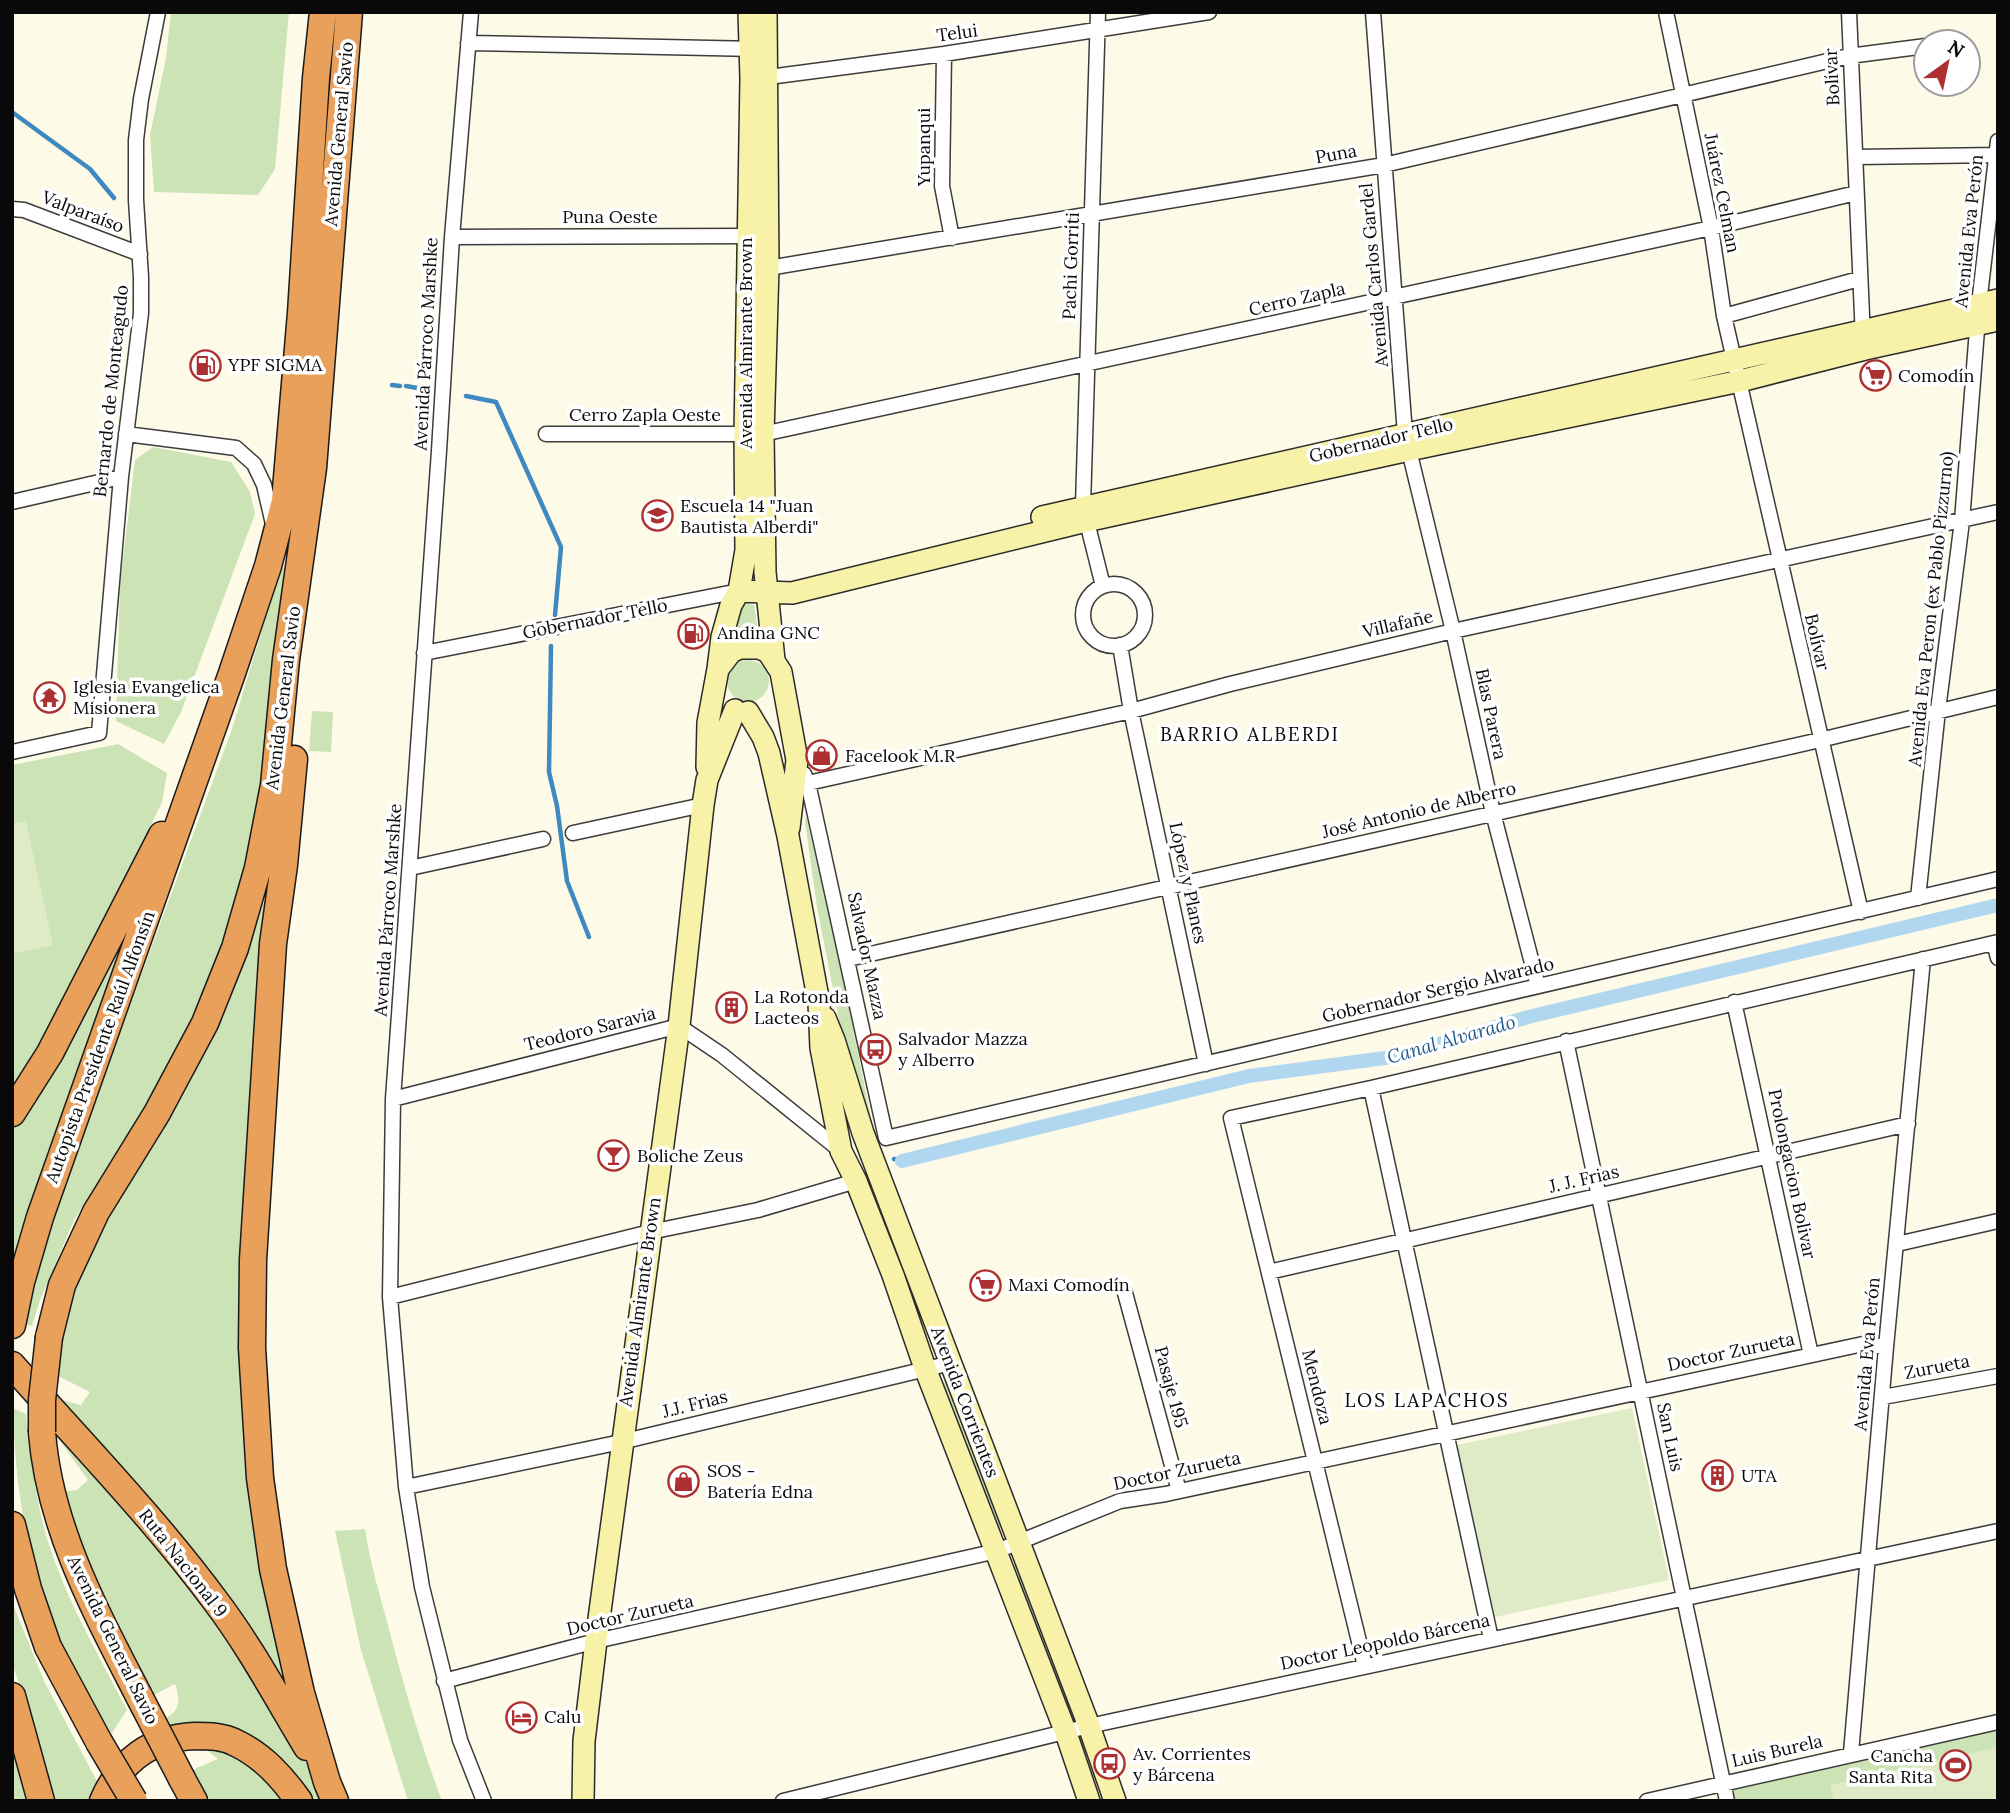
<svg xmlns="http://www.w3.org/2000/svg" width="2010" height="1813" viewBox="0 0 2010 1813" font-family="Lora,serif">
  <rect width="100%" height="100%" fill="#fdfae8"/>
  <path fill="#cce3b5" d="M 171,12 L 289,12 L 275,169 L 258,195 L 154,192 L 150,135 L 166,58 Z
    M 153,447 L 231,462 L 250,492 L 255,514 L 181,712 L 164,744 L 116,721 L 120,584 L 135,460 Z
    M 281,567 L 286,568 L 252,865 L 193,1028 L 74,1220 L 40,1300 L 32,1326 L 22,1324 L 38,1255 L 232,729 Z
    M 746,603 L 754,605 L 759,637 L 743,636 L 730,642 C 732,627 734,613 746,603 Z
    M727 681a21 21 0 1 1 42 0a21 21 0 1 1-42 0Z
    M 312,711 L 333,712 L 331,752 L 309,751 Z
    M 118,744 L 167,773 L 162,802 L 54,1027 L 12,1095 L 12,765 Z
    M 806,815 L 841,968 L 875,1138 L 840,1025 L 817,907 L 805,822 Z
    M 157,870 L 47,1153 L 12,1268 L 12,1124 Z
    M 271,884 L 244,1270 L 302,1724 L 61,1408 L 62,1400 L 81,1405 L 90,1392 L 58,1376 C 62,1278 114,1212 163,1131 C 185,1094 206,1053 224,1013 C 243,971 253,926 271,884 Z
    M 945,1381 L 948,1381 L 1001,1525 L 999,1530 L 997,1530 L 943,1385 Z
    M 13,1408 L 26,1414 C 30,1455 35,1495 46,1535 C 64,1596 98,1654 127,1710 L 110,1736 C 94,1708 75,1680 62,1651 C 29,1574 15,1492 13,1408 Z
    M 59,1430 L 205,1601 L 296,1743 L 324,1801 L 313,1801 C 282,1752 231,1706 170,1728 L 166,1718 C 181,1710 180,1698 175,1684 L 150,1697 L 99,1593 L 62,1492 L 77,1490 L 88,1480 L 57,1437 Z
    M 365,1529 C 370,1563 380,1596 389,1629 C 404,1687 421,1745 442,1801 L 408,1801 L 361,1650 L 335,1531 Z
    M 1014,1565 L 1017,1566 L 1070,1707 L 1068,1712 L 1011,1566 Z
    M 12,1602 L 45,1683 L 99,1785 L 93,1801 L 55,1801 L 12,1662 Z
    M 1998,1730 L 1998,1801 L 1733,1801 L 1730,1787 Z
    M 195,1747 L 229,1747 L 290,1801 L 208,1801 L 192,1770 L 218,1759 L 208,1751 Z
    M 12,1749 L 28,1801 L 12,1801 Z"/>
  <path fill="#deebc6" d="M 26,821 L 53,945 L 12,954 L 12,824 Z
    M 1632,1408 L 1669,1580 L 1495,1617 L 1457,1445 Z
    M 1998,1747 L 1998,1801 L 1834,1801 L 1830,1785 Z"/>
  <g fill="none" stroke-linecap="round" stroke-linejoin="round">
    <path stroke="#3e89c0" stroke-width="4.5" d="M 12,112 L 90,169 L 114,198
      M 392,385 L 400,386
      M 406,386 L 423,389
      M 466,396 L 496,402 L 561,547 L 555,615
      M 551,646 L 549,772 L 557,806 L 567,881 L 589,937
      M 894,1159 L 902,1161"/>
    <path stroke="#b1d7f0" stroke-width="14" d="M 902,1161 L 1249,1076 L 1400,1056 L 1528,1017 L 1998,905"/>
    <defs>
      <path id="street" d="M 471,12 L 452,237 L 439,451 L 393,1099 L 390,1297 L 406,1487 L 422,1587 L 460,1740 L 484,1801
        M 1098,12 L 1083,506 L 1103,586
        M 1373,12 L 1405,434 L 1453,631 L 1493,813 L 1538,986
        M 1666,12 L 1711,228 L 1724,316 L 1861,912
        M 1849,12 L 1863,339
        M 468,43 L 757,49
        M 944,54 L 942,186 L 952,238
        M 761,78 L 944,54 L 1209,12
        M 1856,157 L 1998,155
        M 12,209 L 24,210 L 140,254
        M 452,237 L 755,236
        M 762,269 L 1384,165 L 1849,56 L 1926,46
        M 1724,316 L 1859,279
        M 126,434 L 236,448 L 254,464 L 264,485 L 273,524
        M 546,434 L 763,434 L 1711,228 L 1856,193
        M 12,502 L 121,477
        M1083 615a31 31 0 1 1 62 0a31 31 0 1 1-62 0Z
        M 1120,645 L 1131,711 L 1206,1064
        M 424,653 L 739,591
        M 12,752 L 99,733 L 121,477 L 141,313 L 141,277 L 136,200 L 136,140 L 141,99 L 158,12
        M 804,774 L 808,783 L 886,1138
        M 808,783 L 1131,711 L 1230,684 L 1453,631 L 1998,512
        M 573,833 L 703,805
        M 410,868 L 543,839
        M 1918,898 L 1938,710 L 1962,521 L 1979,304 L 1998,141
        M 1994,943 L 1998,958
        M 848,959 L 1820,740 L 1998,697
        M 1734,1002 L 1811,1355
        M 1566,1041 L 1727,1801
        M 1371,1088 L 1491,1639
        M 393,1099 L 679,1026 L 722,1055 L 841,1151
        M 886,1138 L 1998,879
        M 1897,1244 L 1998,1221
        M 1269,1272 L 1908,1124
        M 1125,1293 L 1179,1491
        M 390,1297 L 650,1232 L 758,1210 L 856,1181
        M 1883,1397 L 1998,1376
        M 406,1487 L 621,1442 L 951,1363
        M 1365,1666 L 1231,1118 L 1371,1088 L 1998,942
        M 444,1681 L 596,1641 L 997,1551 L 1120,1501 L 1166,1494 L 1863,1344 L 1886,1347
        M 1851,1753 L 1886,1347 L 1923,959
        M 783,1801 L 1089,1726 L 1998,1531
        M 1647,1801 L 1998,1722"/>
      <path id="secondary" d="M 766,12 L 768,268 L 763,434 L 765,572 L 774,660
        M 1042,517 L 1998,300
        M 739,591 L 792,593 L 1086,521 L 1409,450 L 1740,381 L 1865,349 L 1998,320
        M 718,669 L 722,637 L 731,605 L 739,591 L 746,550 L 745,435 L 751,79 L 749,12
        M 748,712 L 763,737 L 769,753 L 788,836 L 819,1003 L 821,1048 L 841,1151 L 856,1181 L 893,1275 L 925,1368 L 1066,1733 L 1089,1801
        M 707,767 L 708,723 L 718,669 L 731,652 L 740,648 L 759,648 L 768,652 L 781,672 L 797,760 L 789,828
        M 825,1018 L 834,1040 L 863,1133 L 1089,1726 L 1115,1801
        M 583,1801 L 584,1741 L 596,1641 L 679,1026 L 703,805 L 707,780 L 735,710"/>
      <path id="highway" d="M 294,759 L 284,865 L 273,944 L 253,1260 L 252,1348 L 260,1478 L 273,1569 L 301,1693 L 327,1782 L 335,1801
        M 12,1113 L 50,1053 L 162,835
        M 12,1325 L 21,1282 L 40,1217 L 231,676 L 268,566 L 285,501 L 301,313 L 316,78 L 323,12
        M 49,1337 L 62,1285 L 96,1212 L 157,1113 L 205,1023 L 235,948 L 258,868 L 274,785 L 286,660 L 313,468 L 349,12
        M 12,1365 C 81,1443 155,1519 217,1603 C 251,1648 278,1699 307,1747
        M 42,1432 C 49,1528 97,1614 140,1698
        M 12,1525 L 28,1589 L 48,1647 L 99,1742
        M 12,1696 L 41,1801
        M 182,1779 L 194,1801
        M 103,1801 C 120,1761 151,1738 194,1736 C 209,1736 223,1736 236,1743 C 263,1756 282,1777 299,1801"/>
    </defs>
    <use href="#street" stroke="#3c3c3c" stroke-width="17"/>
    <use href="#secondary" stroke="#2b2b2b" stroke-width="24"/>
    <use href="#highway" stroke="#1a1a1a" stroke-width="29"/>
    <use href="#street" stroke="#fff" stroke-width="14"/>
    <use href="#secondary" stroke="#f8f1a8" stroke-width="21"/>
    <use href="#highway" stroke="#e8a05b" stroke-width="26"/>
    <defs>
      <path id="highway-bridge" d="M 42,1432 L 42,1400 L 49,1337
        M 140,1698 L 182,1779
        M 99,1742 L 134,1801"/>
    </defs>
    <use href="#highway-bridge" stroke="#1a1a1a" stroke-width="29" stroke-linecap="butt"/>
    <use href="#highway-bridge" stroke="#e8a05b" stroke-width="26"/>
  </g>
  <defs>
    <symbol id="fuel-ring" viewBox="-11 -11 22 22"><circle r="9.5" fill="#fff" stroke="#ac2f31" stroke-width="1.5"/><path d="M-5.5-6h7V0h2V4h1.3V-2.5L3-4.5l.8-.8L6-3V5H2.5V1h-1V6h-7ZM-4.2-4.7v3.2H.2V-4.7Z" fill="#ac2f31"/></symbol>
    <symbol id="supermarket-ring" viewBox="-11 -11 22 22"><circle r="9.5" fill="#fff" stroke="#ac2f31" stroke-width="1.5"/><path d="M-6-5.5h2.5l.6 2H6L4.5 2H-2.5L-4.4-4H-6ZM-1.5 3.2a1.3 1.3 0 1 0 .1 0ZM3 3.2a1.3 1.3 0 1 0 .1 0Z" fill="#ac2f31"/></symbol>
    <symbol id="school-ring" viewBox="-11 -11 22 22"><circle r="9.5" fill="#fff" stroke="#ac2f31" stroke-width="1.5"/><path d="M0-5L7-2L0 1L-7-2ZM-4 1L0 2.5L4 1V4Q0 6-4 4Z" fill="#ac2f31"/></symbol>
    <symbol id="temple-ring" viewBox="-11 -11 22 22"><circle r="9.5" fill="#fff" stroke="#ac2f31" stroke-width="1.5"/><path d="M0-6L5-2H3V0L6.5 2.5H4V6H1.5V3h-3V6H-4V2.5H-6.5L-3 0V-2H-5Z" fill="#ac2f31"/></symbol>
    <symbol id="shop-ring" viewBox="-11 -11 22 22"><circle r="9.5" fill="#fff" stroke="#ac2f31" stroke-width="1.5"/><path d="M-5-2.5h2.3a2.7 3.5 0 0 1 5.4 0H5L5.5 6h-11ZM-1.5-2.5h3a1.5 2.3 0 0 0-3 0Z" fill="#ac2f31"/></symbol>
    <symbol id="building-ring" viewBox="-11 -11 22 22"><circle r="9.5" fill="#fff" stroke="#ac2f31" stroke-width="1.5"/><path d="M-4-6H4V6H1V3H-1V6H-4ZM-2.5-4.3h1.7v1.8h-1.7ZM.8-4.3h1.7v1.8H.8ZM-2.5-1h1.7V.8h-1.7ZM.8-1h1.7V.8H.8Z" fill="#ac2f31"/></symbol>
    <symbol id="bus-ring" viewBox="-11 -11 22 22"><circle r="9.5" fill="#fff" stroke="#ac2f31" stroke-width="1.5"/><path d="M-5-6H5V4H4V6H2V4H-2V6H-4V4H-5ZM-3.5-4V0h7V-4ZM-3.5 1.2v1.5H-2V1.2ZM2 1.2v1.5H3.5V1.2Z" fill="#ac2f31"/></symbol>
    <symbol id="bar-ring" viewBox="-11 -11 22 22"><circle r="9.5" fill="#fff" stroke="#ac2f31" stroke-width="1.5"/><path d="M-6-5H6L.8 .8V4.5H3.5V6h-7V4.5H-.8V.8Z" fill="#ac2f31"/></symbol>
    <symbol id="hotel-ring" viewBox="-11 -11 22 22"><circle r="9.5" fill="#fff" stroke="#ac2f31" stroke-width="1.5"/><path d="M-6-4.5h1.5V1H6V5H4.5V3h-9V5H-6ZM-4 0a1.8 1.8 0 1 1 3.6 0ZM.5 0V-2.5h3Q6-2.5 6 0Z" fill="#ac2f31"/></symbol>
    <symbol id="stadium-ring" viewBox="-11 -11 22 22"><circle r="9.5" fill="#fff" stroke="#ac2f31" stroke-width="1.5"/><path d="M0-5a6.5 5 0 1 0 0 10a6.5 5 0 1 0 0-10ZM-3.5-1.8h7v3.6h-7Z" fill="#ac2f31"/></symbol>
  </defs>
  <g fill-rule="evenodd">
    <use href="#fuel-ring" x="188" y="348" width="35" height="35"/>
    <use href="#supermarket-ring" x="1858" y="358" width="35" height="35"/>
    <use href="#school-ring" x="640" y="498" width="35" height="35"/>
    <use href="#fuel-ring" x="676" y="616" width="35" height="35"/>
    <use href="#temple-ring" x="32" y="680" width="35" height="35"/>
    <use href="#shop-ring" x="804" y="738" width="35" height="35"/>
    <use href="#building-ring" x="714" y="990" width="35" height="35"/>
    <use href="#bus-ring" x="858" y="1032" width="35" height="35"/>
    <use href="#bar-ring" x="596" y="1138" width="35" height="35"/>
    <use href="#supermarket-ring" x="968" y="1268" width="35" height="35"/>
    <use href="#building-ring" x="1700" y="1458" width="35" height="35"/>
    <use href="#shop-ring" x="666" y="1464" width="35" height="35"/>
    <use href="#hotel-ring" x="504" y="1700" width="35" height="35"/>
    <use href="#bus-ring" x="1092" y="1746" width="35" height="35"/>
    <use href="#stadium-ring" x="1938" y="1748" width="35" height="35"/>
  </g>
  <g text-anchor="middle" stroke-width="7" stroke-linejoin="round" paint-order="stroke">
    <g font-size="18" fill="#090909" stroke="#fff">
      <text transform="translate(957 33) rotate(-8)" y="6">Telui</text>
      <text transform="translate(1832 77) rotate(-93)" y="6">Bolívar</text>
      <text transform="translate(339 134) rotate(-85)" y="6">Avenida General Savio</text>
      <text transform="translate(924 147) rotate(-90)" y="6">Yupanqui</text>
      <text transform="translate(1336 154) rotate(-10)" y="6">Puna</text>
      <text transform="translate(1722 193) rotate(79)" y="6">Juárez Celman</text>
      <text transform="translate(83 212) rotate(21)" y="6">Valparaíso</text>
      <text x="610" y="223">Puna Oeste</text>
      <text transform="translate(1969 231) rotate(-84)" y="6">Avenida Eva Perón</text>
      <text transform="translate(1071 266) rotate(-88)" y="6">Pachi Gorriti</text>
      <text transform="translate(1374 275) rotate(-95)" y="6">Avenida Carlos Gardel</text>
      <text transform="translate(1297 299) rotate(-13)" y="6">Cerro Zapla</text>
      <text transform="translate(746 343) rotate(-90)" y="6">Avenida Almirante Brown</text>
      <text transform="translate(426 344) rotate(-87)" y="6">Avenida Párroco Marshke</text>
      <text transform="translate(111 391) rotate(-84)" y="6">Bernardo de Monteagudo</text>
      <text x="645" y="421">Cerro Zapla Oeste</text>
      <text transform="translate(1381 440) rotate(-13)" y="6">Gobernador Tello</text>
      <text transform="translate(1931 609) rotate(-84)" y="6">Avenida Eva Peron (ex Pablo Pizzurno)</text>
      <text transform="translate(595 619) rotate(-11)" y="6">Gobernador Tello</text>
      <text transform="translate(1398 624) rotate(-13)" y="6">Villafañe</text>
      <text transform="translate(1817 642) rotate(77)" y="6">Bolívar</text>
      <text transform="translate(283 698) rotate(-83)" y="6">Avenida General Savio</text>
      <text transform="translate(1491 714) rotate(78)" y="6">Blas Parera</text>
      <text transform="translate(1419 810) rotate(-13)" y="6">José Antonio de Alberro</text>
      <text transform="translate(1188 883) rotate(78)" y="6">López y Planes</text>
      <text transform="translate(388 910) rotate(-86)" y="6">Avenida Párroco Marshke</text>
      <text transform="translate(867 956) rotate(78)" y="6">Salvador Mazza</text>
      <text transform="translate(1438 990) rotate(-13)" y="6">Gobernador Sergio Alvarado</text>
      <text transform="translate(590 1029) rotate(-14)" y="6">Teodoro Saravia</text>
      <text transform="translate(100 1047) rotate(-70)" y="6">Autopista Presidente Raúl Alfonsín</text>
      <text transform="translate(1792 1174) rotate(78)" y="6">Prolongacion Bolivar</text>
      <text transform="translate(1584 1179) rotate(-13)" y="6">J. J. Frias</text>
      <text transform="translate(640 1302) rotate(-82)" y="6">Avenida Almirante Brown</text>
      <text transform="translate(1731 1352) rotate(-12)" y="6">Doctor Zurueta</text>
      <text transform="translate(1867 1354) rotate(-85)" y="6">Avenida Eva Perón</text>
      <text transform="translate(1937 1367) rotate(-11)" y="6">Zurueta</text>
      <text transform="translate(1171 1387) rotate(75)" y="6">Pasaje 195</text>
      <text transform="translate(1317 1387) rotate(76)" y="6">Mendoza</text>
      <text transform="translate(965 1402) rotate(69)" y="6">Avenida Corrientes</text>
      <text transform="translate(695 1404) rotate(-14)" y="6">J.J. Frias</text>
      <text transform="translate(1670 1437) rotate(78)" y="6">San Luis</text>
      <text transform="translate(1177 1471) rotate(-12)" y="6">Doctor Zurueta</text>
      <text transform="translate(183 1563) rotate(52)" y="6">Ruta Nacional 9</text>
      <text transform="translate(630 1615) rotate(-13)" y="6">Doctor Zurueta</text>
      <text transform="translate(113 1640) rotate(64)" y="6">Avenida General Savio</text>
      <text transform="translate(1385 1642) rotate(-12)" y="6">Doctor Leopoldo Bárcena</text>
      <text transform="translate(1777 1751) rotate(-13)" y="6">Luis Burela</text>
    </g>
    <g font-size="18" fill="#090909" stroke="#fff" text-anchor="start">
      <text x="228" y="371">YPF SIGMA</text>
      <text x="1898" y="382">Comodín</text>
      <text x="680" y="512">Escuela 14 "Juan<tspan x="680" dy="21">Bautista Alberdi"</tspan></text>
      <text x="717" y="639">Andina GNC</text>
      <text x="73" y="693">Iglesia Evangelica<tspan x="73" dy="21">Misionera</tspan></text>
      <text x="845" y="762">Facelook M.R</text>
      <text x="754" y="1003">La Rotonda<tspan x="754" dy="21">Lacteos</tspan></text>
      <text x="898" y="1045">Salvador Mazza<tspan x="898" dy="21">y Alberro</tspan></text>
      <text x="637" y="1162">Boliche Zeus</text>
      <text x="1008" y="1291">Maxi Comodín</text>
      <text x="707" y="1477">SOS -<tspan x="707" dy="21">Batería Edna</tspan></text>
      <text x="1741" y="1482">UTA</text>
      <text x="544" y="1723">Calu</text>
      <text x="1133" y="1760">Av. Corrientes<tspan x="1133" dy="21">y Bárcena</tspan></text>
      <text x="1933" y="1762" text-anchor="end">Cancha<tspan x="1933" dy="21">Santa Rita</tspan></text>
    </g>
    <g font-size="19" letter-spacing="2" fill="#090909" stroke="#fff">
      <text x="1250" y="741">BARRIO ALBERDI</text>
      <text x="1427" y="1407">LOS LAPACHOS</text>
    </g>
    <g font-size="19" font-style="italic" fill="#1f5b8f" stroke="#fff">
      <text transform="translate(1451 1039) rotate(-16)" y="7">Canal Alvarado</text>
    </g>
  </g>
  <rect width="2010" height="1813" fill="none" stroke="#090909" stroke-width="28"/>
  <g transform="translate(1947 63) rotate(33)"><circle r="33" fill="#ffffff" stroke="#9d9d9d" stroke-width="2"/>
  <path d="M0-5L12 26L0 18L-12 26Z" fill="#ac2f31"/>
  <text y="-10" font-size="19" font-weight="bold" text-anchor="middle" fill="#090909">N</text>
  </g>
</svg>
